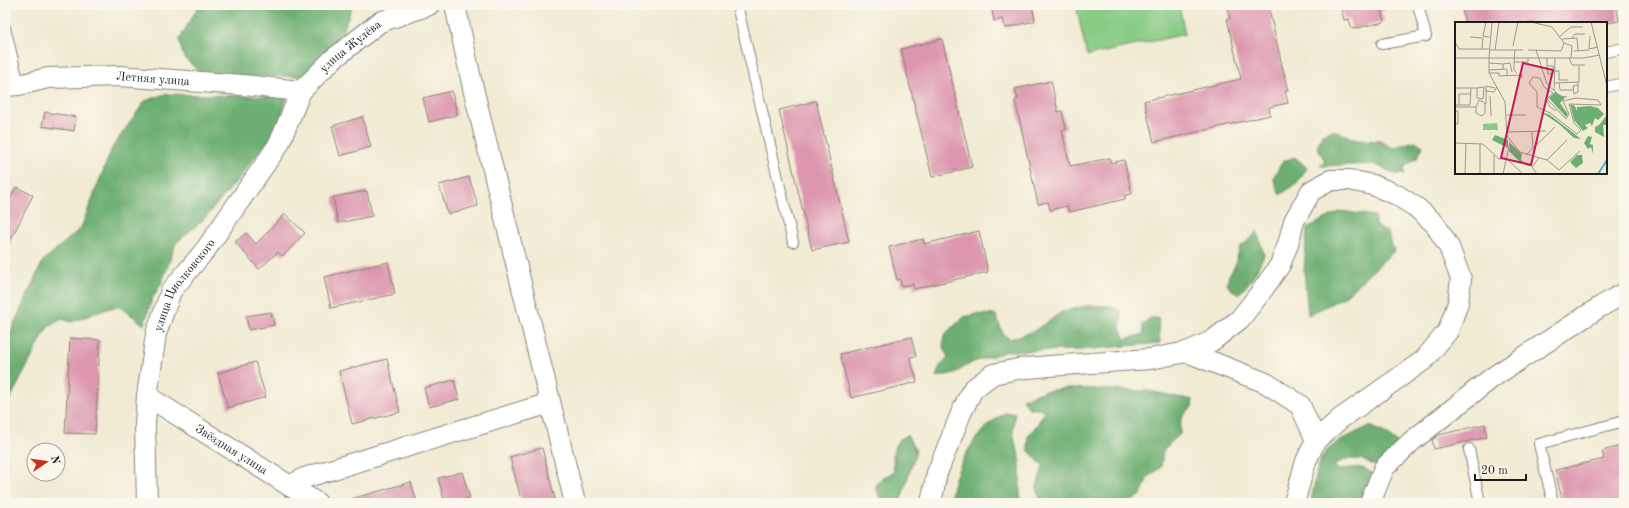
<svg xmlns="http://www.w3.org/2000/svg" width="1629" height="508" viewBox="0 0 1629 508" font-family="'Old Standard TT',serif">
  <rect width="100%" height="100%" fill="#fbf7ec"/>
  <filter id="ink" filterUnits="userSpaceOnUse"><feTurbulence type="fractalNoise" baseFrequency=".025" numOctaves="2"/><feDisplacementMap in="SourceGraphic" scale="8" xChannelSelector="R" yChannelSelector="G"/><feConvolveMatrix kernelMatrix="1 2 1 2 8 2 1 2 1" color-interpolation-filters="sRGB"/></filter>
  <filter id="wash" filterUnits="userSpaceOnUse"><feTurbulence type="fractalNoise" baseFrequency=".012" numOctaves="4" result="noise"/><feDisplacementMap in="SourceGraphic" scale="16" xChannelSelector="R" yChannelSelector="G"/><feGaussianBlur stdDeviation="0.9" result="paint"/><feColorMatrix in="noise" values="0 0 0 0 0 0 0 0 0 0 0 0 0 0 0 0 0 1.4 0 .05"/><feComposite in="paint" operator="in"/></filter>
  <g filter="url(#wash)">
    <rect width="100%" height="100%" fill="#f1ebd3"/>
    <path fill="#87cb85" stroke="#527450" d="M 1076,5 L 1179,5 L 1185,34 L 1087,56 Z"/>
    <path fill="#6daf72" stroke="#446647" d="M 199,5 L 353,5 L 334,53 L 304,76 L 219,77 L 198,71 L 183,56 L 179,40 Z
      M 165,94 L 287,97 L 278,128 L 230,189 L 203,220 L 176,243 L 162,282 L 152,299 L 144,325 L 121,307 L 110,308 L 71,322 L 62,319 L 47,328 L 8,403 L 5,499 L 5,351 L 13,326 L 43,261 L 81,228 L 112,148 L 145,101 Z
      M 1334,130 L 1356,140 L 1381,141 L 1392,148 L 1415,141 L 1423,146 L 1417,158 L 1404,167 L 1405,174 L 1395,174 L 1374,164 L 1320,166 L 1325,161 L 1317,147 L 1322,134 Z
      M 1295,157 L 1307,168 L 1296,184 L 1280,195 L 1273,178 L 1283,161 Z
      M 1341,211 L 1375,216 L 1375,225 L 1388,233 L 1394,251 L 1344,297 L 1308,315 L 1304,271 L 1307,228 Z
      M 1257,231 L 1264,255 C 1257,270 1250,284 1238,295 L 1227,285 L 1229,275 L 1235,266 L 1240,247 L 1252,238 Z
      M 1085,306 L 1110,306 L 1122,312 L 1120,328 L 1125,339 L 1144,334 L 1142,325 L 1150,318 L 1158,318 L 1160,343 L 1080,350 L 1008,351 L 973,362 L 955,373 L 936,377 L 940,366 L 948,358 L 943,344 L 946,333 L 964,317 L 976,314 L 996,315 L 1003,334 L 1010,339 L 1034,331 L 1062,312 Z
      M 1067,388 L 1149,391 L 1193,400 L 1192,407 L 1181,418 L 1180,434 L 1163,450 L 1161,467 L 1148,477 L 1141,495 L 1129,503 L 1041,503 L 1037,487 L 1043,466 L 1028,450 L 1028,436 L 1037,425 L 1046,410 L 1029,408 L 1022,399 L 1044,391 Z
      M 1005,413 L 1015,413 L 1013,430 L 1015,442 L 1020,457 L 1020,503 L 950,503 C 952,475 969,443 989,424 C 994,420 1000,417 1005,413 Z
      M 1370,426 L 1387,434 L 1399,444 L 1376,466 L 1360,459 L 1345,459 L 1334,466 L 1339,470 C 1353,467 1362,465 1373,474 L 1362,500 L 1359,503 L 1311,503 C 1313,490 1317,464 1324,454 C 1332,443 1357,432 1370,426 Z
      M 907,435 L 916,451 L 900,503 L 883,503 L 875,487 L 882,478 L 894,472 C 893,455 890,443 907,435 Z"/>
    <g id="blocks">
      <path fill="#dc97ae" d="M 991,5 L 1032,5 L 1035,21 L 1005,28 L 1003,19 L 994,21 Z
        M 1248,5 L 1268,5 L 1288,91 L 1285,91 L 1288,103 L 1269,107 L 1270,115 L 1154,142 L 1144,101 L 1241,79 L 1227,19 L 1230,18 L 1228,10 Z
        M 1340,5 L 1384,5 L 1385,10 L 1381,11 L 1384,22 L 1352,29 L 1349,19 L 1344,20 Z
        M 1461,5 L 1616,5 L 1619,21 L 1608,23 L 1465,23 Z
        M 942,39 L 972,167 L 932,177 L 901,49 Z
        M 1051,81 L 1058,112 L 1062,111 L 1066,129 L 1062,130 L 1070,166 L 1110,158 L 1111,163 L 1124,160 L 1132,194 L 1125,195 L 1125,199 L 1069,212 L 1067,206 L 1050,210 L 1048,202 L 1038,204 L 1015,100 L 1018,99 L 1015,89 Z
        M 452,91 L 457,115 L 429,122 L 423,98 Z
        M 816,101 L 849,242 L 812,250 L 779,110 Z
        M 45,112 L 76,117 L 74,131 L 42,126 Z
        M 362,117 L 371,147 L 340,156 L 332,126 Z
        M 469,177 L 478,206 L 448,214 L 439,185 Z
        M 16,187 L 33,195 L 5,251 L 5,196 L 10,199 Z
        M 367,191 L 372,216 L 338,223 L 333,197 Z
        M 285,214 L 305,233 L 283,256 L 278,252 L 259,269 L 235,242 L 246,233 L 256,244 Z
        M 979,231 L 988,272 L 914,289 L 913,284 L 901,286 L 900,279 L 897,280 L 889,247 L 923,239 L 924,244 Z
        M 388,262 L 395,294 L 331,308 L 324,277 Z
        M 271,312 L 274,325 L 249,330 L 246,316 Z
        M 911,337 L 916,356 L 910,357 L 917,382 L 851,398 L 840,354 Z
        M 70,338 L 100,340 L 95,434 L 65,433 Z
        M 387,359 L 400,412 L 352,424 L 339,371 Z
        M 255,362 L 266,397 L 228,408 L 218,373 Z
        M 454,380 L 459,399 L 429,407 L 424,388 Z
        M 1485,424 L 1487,437 L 1434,449 L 1432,440 L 1439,435 Z
        M 1624,445 L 1624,503 L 1563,503 L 1555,470 L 1604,459 L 1602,451 Z
        M 542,448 L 556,503 L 522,503 L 510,457 Z
        M 462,472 L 470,498 L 452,503 L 445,503 L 438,478 Z
        M 411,482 L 417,503 L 352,503 L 351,499 Z"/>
    </g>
  </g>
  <g filter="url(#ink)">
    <use href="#blocks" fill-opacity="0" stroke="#868478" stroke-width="1"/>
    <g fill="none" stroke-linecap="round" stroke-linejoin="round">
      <defs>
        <path id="lane" d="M 737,5 L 793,242
          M 5,28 L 19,85
          M 1382,44 L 1426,36 L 1418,5
          M 1606,52 L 1624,48
          M 1606,87 L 1624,83
          M 1469,449 L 1480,503
          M 1553,503 L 1539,444 L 1624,421"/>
        <g id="street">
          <path d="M 455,5 L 473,88 L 575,503"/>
          <path id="s1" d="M 5,86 L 19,85 L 48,78 L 119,76 L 243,85 L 301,91"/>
          <path d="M 1187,352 L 1266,383 L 1300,405 L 1316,440"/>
          <path id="s2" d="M 147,396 L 317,503"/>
          <path d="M 290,486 L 304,478 L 550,403"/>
          <path id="s3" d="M 147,503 L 145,424 L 147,396 L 156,334 L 171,291 L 206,249 L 279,144 L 301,91 L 333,59 L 380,22 L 429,5"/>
          <path d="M 931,503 L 937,473 L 962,411 L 973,389 L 993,374 L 1018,369 L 1049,366 L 1150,359 L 1187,352 L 1212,341 L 1240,319 L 1261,292 L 1280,265 L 1288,244 L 1294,221 L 1311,191 L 1331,180 L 1349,180 L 1373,185 L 1397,195 L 1417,208 L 1435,224 L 1449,247 L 1461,279 L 1458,303 L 1448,331 L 1424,360 L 1340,419 L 1316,440 L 1306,461 L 1294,503"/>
          <path d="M 1370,503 L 1384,468 L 1412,441 L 1493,377 L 1600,307 L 1624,293"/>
        </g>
      </defs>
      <use href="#lane" stroke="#868478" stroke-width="12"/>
      <use href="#street" stroke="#868478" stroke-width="22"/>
      <use href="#lane" stroke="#fff" stroke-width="10"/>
      <use href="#street" stroke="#fff" stroke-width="20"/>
    </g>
  </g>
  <g text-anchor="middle" stroke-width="4" stroke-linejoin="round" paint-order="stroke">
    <g font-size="12" fill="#1c1c1c" stroke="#fbf7ec">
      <text dy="4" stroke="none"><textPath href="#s3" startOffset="522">улица Жулёва</textPath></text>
      <text dy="4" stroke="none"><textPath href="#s1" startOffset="149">Летняя улица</textPath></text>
      <text dy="4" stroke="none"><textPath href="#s3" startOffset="227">улица Циолковского</textPath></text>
      <text dy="4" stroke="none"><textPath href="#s2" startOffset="100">Звёздная улица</textPath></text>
    </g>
  </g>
  <g transform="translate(1455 22)">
    <rect width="152" height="152" fill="#f1ebd3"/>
    <path d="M 42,101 L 43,108 L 28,108 L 28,102 Z" fill="#87cb85"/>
    <path d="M 100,70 L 110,76 L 105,81 L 113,92 L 111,95 L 94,76 ZM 115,82 L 120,84 L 122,89 L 122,85 L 135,84 L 143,86 L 149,92 L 143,98 L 140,96 L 137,104 L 135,101 L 130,103 L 133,106 L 128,109 L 119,98 ZM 84,89 L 95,93 L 126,117 L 119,116 L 104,102 ZM 152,93 L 152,103 L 148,103 L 149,115 L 140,110 L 140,105 L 144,103 ZM 40,113 L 53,118 L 53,126 L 37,118 ZM 133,114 L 137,115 L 135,122 L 138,123 L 138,132 L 136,125 L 133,127 L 129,121 ZM 55,121 L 67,132 L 66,138 L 76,145 L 65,140 L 54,129 ZM 122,133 L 127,133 L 128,141 L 121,146 L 115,140 Z" fill="#6daf72"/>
    <path fill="none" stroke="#4bb6c8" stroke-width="2" d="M 143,152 L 152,138"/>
    <path fill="none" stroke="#9c988a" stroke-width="1" d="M 31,0 L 28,14 L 34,15M 76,0 L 97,5M 136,0 L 152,64M 97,5 L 109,21 L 117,24 L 116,36M 135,14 L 134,27 L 143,25M 15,15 L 27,16M 104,15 L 116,5 L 128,5M 117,16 L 120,12 L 130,12M 107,17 L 122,16 L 123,29M 0,20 L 4,27 L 34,27M 58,24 L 63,0M 27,27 L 28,15M 34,28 L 68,28M 40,28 L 44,0M 60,28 L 59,40 L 73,40 L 73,36M 73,28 L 106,29 L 109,21M 81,28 L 92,62 L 105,74 L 112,75M 119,29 L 134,28M 0,36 L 34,36 L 37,0M 92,36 L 92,45 L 93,52 L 98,52 L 98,44 L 92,44M 114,36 L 117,43 L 130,43M 59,40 L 59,48 L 62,51M 34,41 L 48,42M 48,47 L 48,42 L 55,41 L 57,50M 34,48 L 52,47 L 52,54M 99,49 L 104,49 L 104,58 L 113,58M 34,51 L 44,51 L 44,54 L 67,53 L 67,56M 78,55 L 85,56 L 89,65 L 98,71 L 92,77 L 111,97 L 114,92 L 108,79 L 121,76 L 143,78 L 146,83 L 114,82 L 119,101 L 126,108 L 122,112 L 95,91 L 82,85 L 82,70 L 74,61 ZM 99,61 L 124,60 L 124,44M 104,61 L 105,68 L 118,68M 123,63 L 118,64 L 119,72 L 123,70 L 123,60M 0,66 L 16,66 L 15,83 L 4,83M 16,66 L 22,66 L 22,76 L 28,77 L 29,65 L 22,66M 40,66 L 31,64 L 31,69 L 39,70 L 42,65M 99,68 L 100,37M 31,69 L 31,82M 35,74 L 36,94M 92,79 L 95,85 L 101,89M 0,83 L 4,83 L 4,72 L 15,72M 0,85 L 21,85 L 21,91 L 27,94 L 30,91 L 30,81 L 24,78 L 21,85M 0,89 L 3,89 L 3,102 L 0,102M 52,93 L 71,93M 52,110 L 91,109M 77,110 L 78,126M 0,121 L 28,122 L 44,137 L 51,136 L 68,152M 125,129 L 104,148 L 92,138 L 65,130 L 52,114 L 50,80 L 34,51 L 34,36 L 129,36 L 145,33M 39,133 L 39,152M 71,133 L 100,105M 92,138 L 112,118M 10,152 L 11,121M 25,152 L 25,122M 48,152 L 55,120M 82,152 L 77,145 L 84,136"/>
    <path fill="#c2185b" fill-opacity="0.15" stroke="#c2185b" stroke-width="2" d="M 68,41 L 98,48 L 76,143 L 46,136 Z"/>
    <rect width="152" height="152" fill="none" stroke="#1c1c1c" stroke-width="2"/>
  </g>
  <rect width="1629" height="508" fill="none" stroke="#fbf7ec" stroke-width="20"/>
  <g transform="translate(46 462) rotate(77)"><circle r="19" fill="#fbf7ec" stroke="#a29f99"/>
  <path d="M0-3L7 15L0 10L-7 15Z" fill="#c8321e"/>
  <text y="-6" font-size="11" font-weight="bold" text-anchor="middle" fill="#1c1c1c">N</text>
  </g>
  <path d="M1475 474v6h51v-6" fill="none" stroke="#1c1c1c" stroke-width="2"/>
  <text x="1481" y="474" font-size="12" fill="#1c1c1c" stroke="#fbf7ec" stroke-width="3" paint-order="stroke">20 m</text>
</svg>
